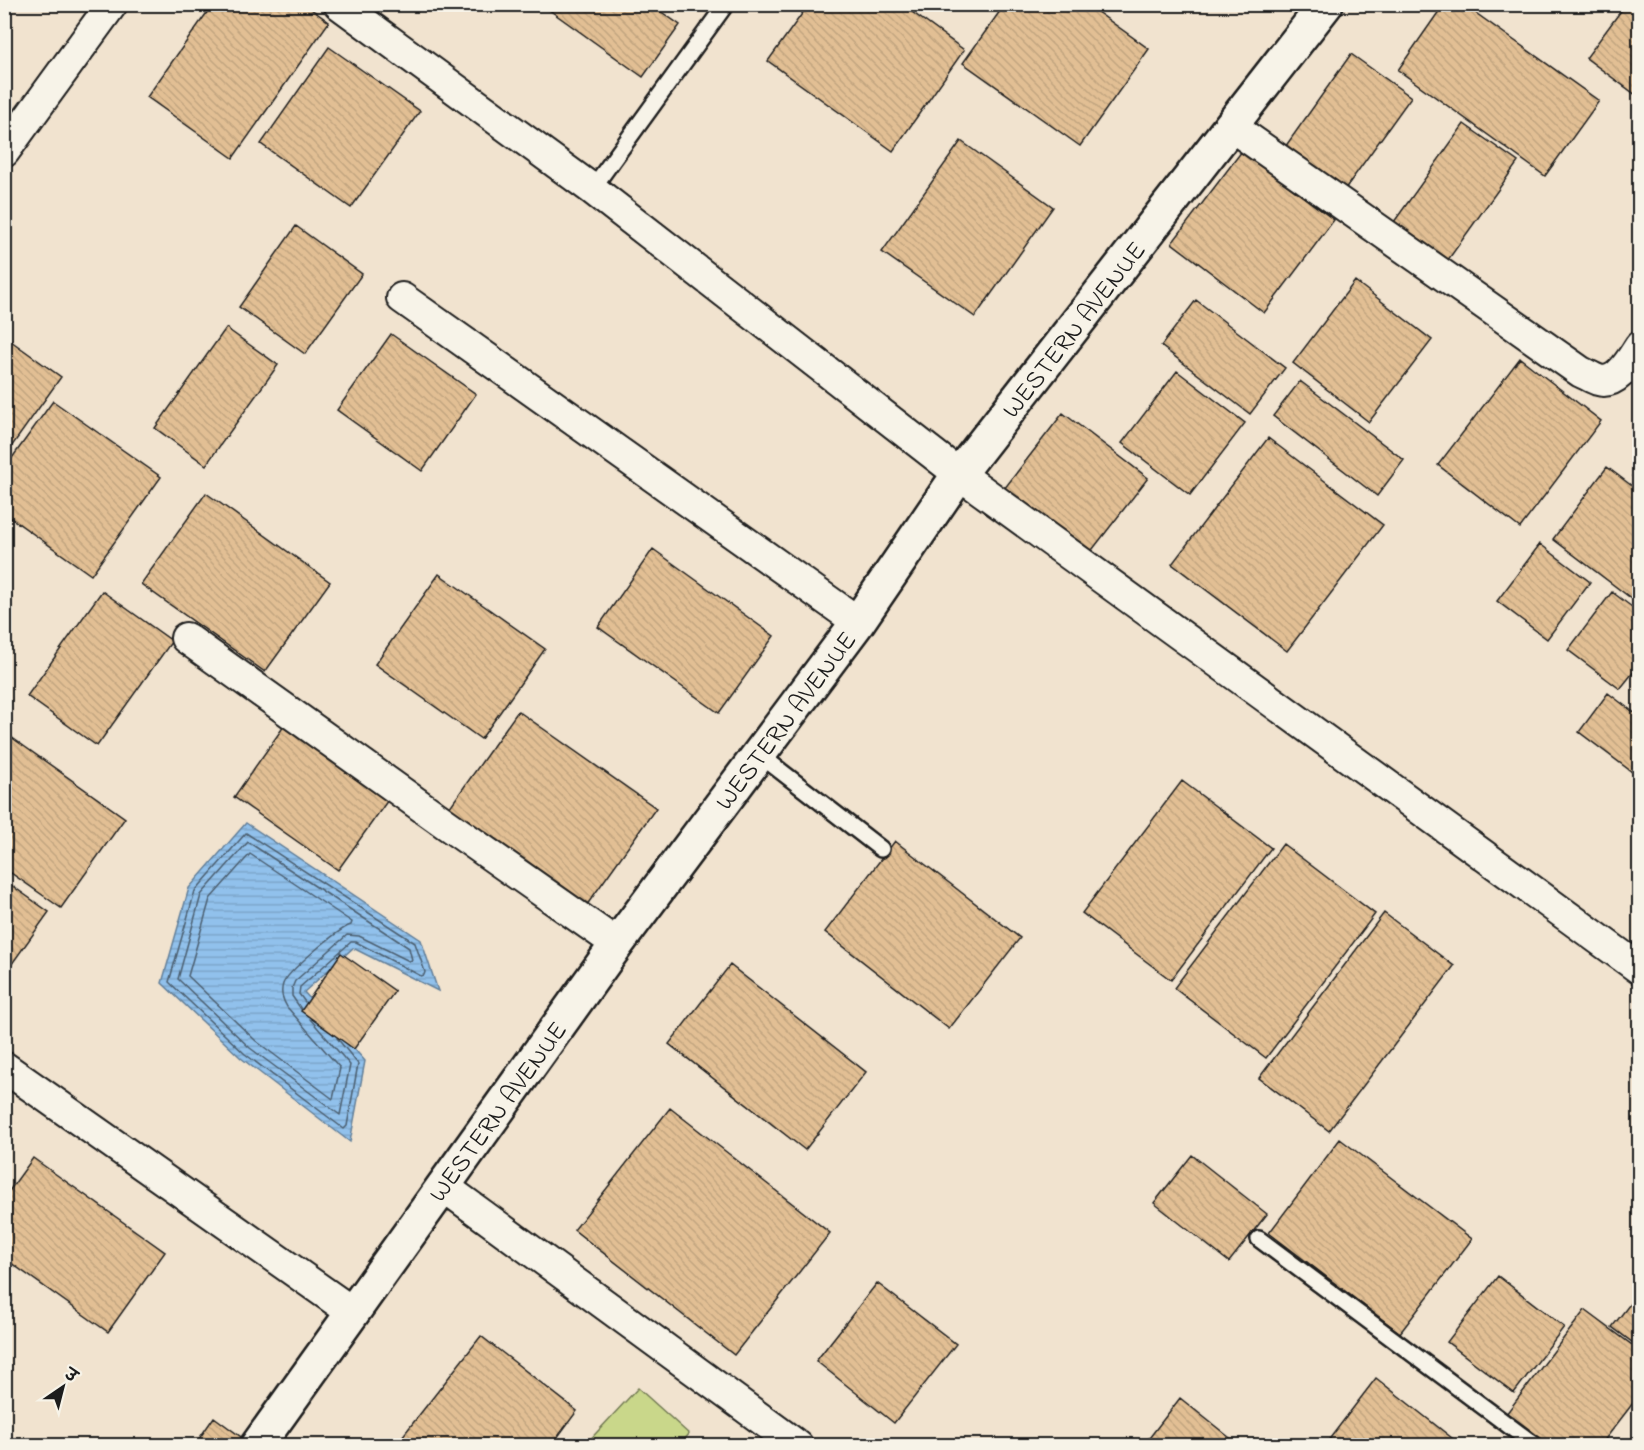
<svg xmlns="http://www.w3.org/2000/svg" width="1644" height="1450" viewBox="0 0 1644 1450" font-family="'Indie Flower','Playpen Sans Deva',sans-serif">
  <defs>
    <pattern id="water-rules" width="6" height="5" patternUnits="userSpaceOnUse" patternTransform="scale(1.5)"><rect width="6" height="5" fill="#91c1ec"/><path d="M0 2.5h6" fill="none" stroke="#7ca5ca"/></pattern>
    <pattern id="building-back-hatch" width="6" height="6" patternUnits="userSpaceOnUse" patternTransform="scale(1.5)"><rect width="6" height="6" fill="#e2bf94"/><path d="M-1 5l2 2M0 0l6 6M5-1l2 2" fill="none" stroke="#c1a47f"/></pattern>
  </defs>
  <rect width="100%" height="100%" fill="#f1e3cf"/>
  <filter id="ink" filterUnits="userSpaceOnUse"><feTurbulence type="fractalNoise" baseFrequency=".0167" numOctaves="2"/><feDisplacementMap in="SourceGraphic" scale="12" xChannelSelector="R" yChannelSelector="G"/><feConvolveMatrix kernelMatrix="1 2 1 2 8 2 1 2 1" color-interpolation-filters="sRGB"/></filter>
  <g filter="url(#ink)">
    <path fill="#c9d78a" stroke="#727a53" stroke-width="1.5" d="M 638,1388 L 689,1434 L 680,1445 L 585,1445 Z"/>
    <path fill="url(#water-rules)" stroke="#627f99" stroke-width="1.5" d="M 246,823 L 421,940 L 438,991 L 353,948 L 304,992 L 365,1061 L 350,1142 L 241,1058 L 162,983 L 189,888 Z"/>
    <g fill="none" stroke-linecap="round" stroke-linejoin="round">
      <path stroke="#4b5e6f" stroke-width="1.5" d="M 250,854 L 352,922 L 351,925 C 338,929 287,972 283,984 C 280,993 283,1000 287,1007 L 340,1068 L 333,1099 L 256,1041 L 188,976 L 210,899 Z
        M 305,1002 L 299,994 L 300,987 L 351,942 L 356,942 L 421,976 L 424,975 L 425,972 L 415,943 L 246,833 L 195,891 L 169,982 L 245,1054 L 344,1129 L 347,1126 L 358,1064 L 337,1038
        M 301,1009 L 292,996 L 292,988 L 295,981 L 347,935 L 359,936 L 409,961 L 412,960 L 409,948 L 248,842 L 201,895 L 178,979 L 250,1048 L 340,1115 L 350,1065 L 310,1019"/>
    </g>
    <path fill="url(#building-back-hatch)" stroke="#1c1c1c" stroke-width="1.5" d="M 213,4 L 304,4 L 329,22 L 233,158 L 147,97 Z
      M 541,4 L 650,4 L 680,25 L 643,77 Z
      M 809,4 L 901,4 L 964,50 L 893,151 L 768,61 Z
      M 1005,4 L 1086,4 L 1149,49 L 1080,146 L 963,63 Z
      M 1444,4 L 1463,4 L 1599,101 L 1545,176 L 1398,70 Z
      M 1626,4 L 1640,4 L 1640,98 L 1586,58 Z
      M 329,47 L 420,111 L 351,208 L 261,144 Z
      M 1351,54 L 1411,97 L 1345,189 L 1285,147 Z
      M 1464,124 L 1518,162 L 1445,264 L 1391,226 Z
      M 961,141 L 1053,207 L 975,317 L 882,252 Z
      M 1242,151 L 1334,220 L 1264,313 L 1172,243 Z
      M 296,226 L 362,274 L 305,354 L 239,307 Z
      M 1355,281 L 1432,340 L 1369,422 L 1293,363 Z
      M 1196,300 L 1285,368 L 1250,414 L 1161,346 Z
      M 226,328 L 278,365 L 206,465 L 155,428 Z
      M 391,334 L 476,394 L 422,471 L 337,410 Z
      M 4,336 L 61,377 L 4,457 Z
      M 1520,358 L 1601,421 L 1520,528 L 1438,465 Z
      M 1177,371 L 1245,423 L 1190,495 L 1122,443 Z
      M 1300,381 L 1404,460 L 1377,496 L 1273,416 Z
      M 53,401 L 161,477 L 91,575 L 4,513 L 4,469 Z
      M 1063,413 L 1148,478 L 1089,554 L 1004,489 Z
      M 1268,438 L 1383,525 L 1287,651 L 1172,564 Z
      M 1640,466 L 1640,482 L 1632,476 Z
      M 1607,467 L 1640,492 L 1640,605 L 1553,539 Z
      M 206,493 L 330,582 L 265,672 L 141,584 Z
      M 1540,544 L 1590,582 L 1547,639 L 1497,601 Z
      M 653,549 L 774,636 L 719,713 L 598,627 Z
      M 439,574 L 545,649 L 481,739 L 375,664 Z
      M 102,591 L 172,641 L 97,746 L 27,696 Z
      M 1612,592 L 1640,613 L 1640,664 L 1620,689 L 1568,650 Z
      M 1608,693 L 1640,717 L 1640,778 L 1579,732 Z
      M 518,711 L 656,808 L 584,909 L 447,811 Z
      M 284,726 L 388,800 L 338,870 L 234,797 Z
      M 4,732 L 125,818 L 61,908 L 4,868 Z
      M 1182,781 L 1271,848 L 1171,980 L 1082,913 Z
      M 895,841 L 1020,938 L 949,1029 L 825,932 Z
      M 1283,844 L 1375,914 L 1266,1058 L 1174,988 Z
      M 4,880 L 49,912 L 4,975 Z
      M 1384,913 L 1454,966 L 1329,1131 L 1259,1078 Z
      M 341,953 L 395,991 L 354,1049 L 301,1011 Z
      M 730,965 L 866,1072 L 805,1150 L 669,1044 Z
      M 670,1108 L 830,1233 L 734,1355 L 574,1230 Z
      M 1340,1139 L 1472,1239 L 1400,1333 L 1269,1233 Z
      M 1192,1155 L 1267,1214 L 1229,1262 L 1154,1203 Z
      M 33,1158 L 165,1252 L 108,1332 L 4,1258 L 4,1198 Z
      M 1498,1276 L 1564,1327 L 1514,1393 L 1447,1342 Z
      M 877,1283 L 956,1344 L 894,1423 L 816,1361 Z
      M 1640,1291 L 1640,1348 L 1612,1327 Z
      M 1585,1310 L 1640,1351 L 1640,1394 L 1600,1446 L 1547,1446 L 1506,1414 Z
      M 481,1336 L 577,1411 L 551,1446 L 395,1446 Z
      M 1376,1378 L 1462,1446 L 1324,1446 Z
      M 1180,1398 L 1240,1446 L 1143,1446 Z
      M 214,1417 L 252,1445 L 252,1446 L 194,1446 Z"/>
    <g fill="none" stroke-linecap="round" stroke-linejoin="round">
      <defs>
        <path id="lane" d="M 592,189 L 726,4
          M 760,755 L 881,849
          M 1259,1239 L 1536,1446"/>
        <path id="street" d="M 339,4 L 592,189 L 959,474 L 1640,969
          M 1231,126 L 1581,372 C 1586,374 1592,378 1598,380 C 1618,386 1631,359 1640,346
          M 4,152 L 112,4
          M 402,298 L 858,622
          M 186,638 L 446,824 L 617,944
          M 4,1067 L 352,1312
          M 443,1186 L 798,1446"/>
        <path id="secondary" d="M 257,1446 L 617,944 L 858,622 L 959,474 L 1326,4"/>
      </defs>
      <use href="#lane" stroke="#1c1c1c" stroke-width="20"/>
      <use href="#street" stroke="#1c1c1c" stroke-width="34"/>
      <use href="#secondary" stroke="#1c1c1c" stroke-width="38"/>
      <use href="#lane" stroke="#f7f3e8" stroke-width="15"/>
      <use href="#street" stroke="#f7f3e8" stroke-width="30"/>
      <use href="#secondary" stroke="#f7f3e8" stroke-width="33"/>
    </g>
  </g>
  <g text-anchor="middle" stroke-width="4.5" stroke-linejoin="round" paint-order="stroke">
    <g font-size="26" fill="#1c1c1c" stroke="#f7f3e8">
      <text transform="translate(1073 329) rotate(-52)" y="9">WESTERN AVENUE</text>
      <text transform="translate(785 720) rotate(-53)" y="9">WESTERN AVENUE</text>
      <text transform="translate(497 1111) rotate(-54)" y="9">WESTERN AVENUE</text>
    </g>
  </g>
  <rect width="1644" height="1450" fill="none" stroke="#f7f3e8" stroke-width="24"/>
  <rect x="12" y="12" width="1620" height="1426" fill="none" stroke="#1c1c1c" stroke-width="2" filter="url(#ink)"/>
  <g transform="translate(63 1387) rotate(35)" stroke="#f7f3e8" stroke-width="4.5" paint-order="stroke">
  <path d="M0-4.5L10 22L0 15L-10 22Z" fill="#1c1c1c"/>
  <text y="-9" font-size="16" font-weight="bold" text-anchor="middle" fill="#1c1c1c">उ</text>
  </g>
</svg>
